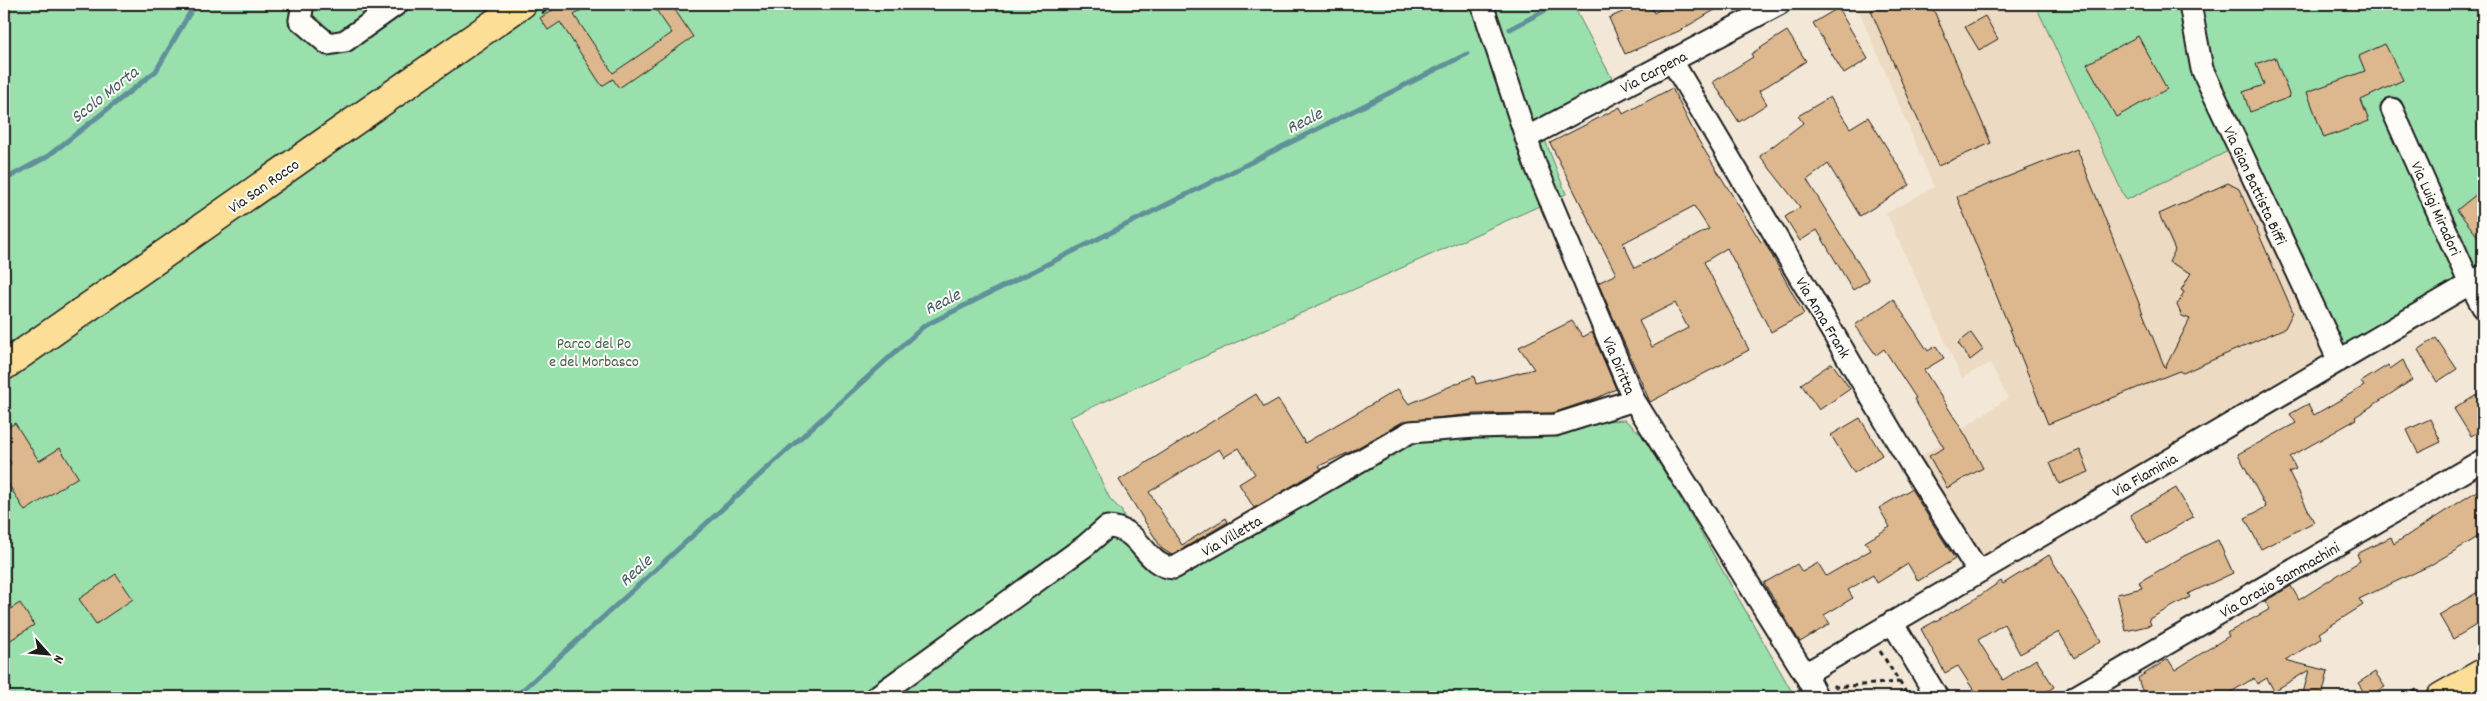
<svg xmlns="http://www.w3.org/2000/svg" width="2487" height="701" viewBox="0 0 2487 701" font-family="Dekko,sans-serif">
  <rect width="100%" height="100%" fill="#f3e8d8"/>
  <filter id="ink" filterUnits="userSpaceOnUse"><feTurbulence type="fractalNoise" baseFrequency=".02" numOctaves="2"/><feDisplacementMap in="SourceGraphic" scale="10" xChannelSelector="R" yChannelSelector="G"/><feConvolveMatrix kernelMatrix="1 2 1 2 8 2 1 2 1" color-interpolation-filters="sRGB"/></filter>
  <g filter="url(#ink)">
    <path fill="#ecdac2" d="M 1856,4 L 2035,4 L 2126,199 L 2241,145 L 2330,360 L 1968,564 L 1916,460 L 2008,398 L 1990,363 L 1962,378 L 1886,213 L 1934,187 Z"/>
    <path fill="#9ae0ad" stroke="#5b7e64" d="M 4,4 L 1579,4 L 1574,7 L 1616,86 L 1540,127 L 1566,194 L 1070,417 L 1110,499 L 1121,510 L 1148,567 L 1171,574 L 1339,487 L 1417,440 L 1541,438 L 1607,421 L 1625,420 L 1641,434 L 1693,519 L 1795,697 L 4,697 Z
      M 2035,4 L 2483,4 L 2483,277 L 2330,360 L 2241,145 L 2126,200 Z"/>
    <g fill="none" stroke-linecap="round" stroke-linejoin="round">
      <path stroke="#609099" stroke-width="5" d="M 1510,29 L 1557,4
        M 4,180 L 48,156 L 156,71 L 195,4
        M 515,697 L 924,326 L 1467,54"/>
    </g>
    <path fill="#ddb88e" stroke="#1c1c1c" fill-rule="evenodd" d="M 562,4 L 590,4 L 574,15 L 613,73 L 672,33 L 652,4 L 671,4 L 693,37 L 619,88 L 613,79 L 602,86 L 560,22 L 548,30 L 540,18 Z
      M 1640,4 L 1650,4 L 1654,13 L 1670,4 L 1725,4 L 1679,31 L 1625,54 L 1609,18 Z
      M 1887,4 L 1931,4 L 1991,143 L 1938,166 L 1871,11 Z
      M 1838,8 L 1868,59 L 1844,74 L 1813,23 Z
      M 1985,16 L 1998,39 L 1979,50 L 1965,27 Z
      M 1787,31 L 1806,61 L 1759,91 L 1767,104 L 1739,122 L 1713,82 L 1753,57 L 1751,54 Z
      M 2138,36 L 2167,89 L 2116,117 L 2087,64 Z
      M 2385,44 L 2403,80 L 2361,100 L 2369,121 L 2324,138 L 2307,92 L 2365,71 L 2359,56 Z
      M 2275,57 L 2290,97 L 2250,112 L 2243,92 L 2264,85 L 2256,64 Z
      M 1672,88 L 1697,138 L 1761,242 L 1764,241 L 1804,314 L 1771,332 L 1727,248 L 1704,262 L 1749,350 L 1650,402 L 1598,283 L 1616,274 L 1550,143 L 1620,107 L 1623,114 ZM 1694,206 L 1709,229 L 1635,268 L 1623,243 ZM 1675,303 L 1688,328 L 1652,347 L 1639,321 Z
      M 1830,97 L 1850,128 L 1868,117 L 1910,185 L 1860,216 L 1828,164 L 1807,180 L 1869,280 L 1853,290 L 1817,230 L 1800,241 L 1785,217 L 1800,207 L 1760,156 L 1803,123 L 1798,116 Z
      M 2077,149 L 2165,368 L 2190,319 L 2182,316 L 2177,305 L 2184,292 L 2181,290 L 2191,273 L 2169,262 L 2175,250 L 2159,214 L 2228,183 L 2239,189 L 2293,312 L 2285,328 L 2183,373 L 2179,371 L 2048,424 L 1957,197 Z
      M 2483,189 L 2483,243 L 2457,210 Z
      M 1893,299 L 1928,351 L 1936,346 L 1944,358 L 1924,370 L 1966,436 L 1983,468 L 1947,488 L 1929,456 L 1944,448 L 1914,399 L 1916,398 L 1884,349 L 1876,355 L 1855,325 Z
      M 1572,321 L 1583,337 L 1592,332 L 1616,389 L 1597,398 L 1553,413 L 1475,414 L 1404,421 L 1350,452 L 1319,466 L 1321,469 L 1254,508 L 1239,484 L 1255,474 L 1239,448 L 1224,457 L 1219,449 L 1149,492 L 1182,545 L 1226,518 L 1228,522 L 1172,555 L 1162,549 L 1119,480 L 1256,394 L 1264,407 L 1278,399 L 1305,443 L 1398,389 L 1409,404 L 1474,376 L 1476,384 L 1534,369 L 1519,347 Z
      M 1971,333 L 1983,350 L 1970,360 L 1958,343 Z
      M 2436,338 L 2457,369 L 2437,382 L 2418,350 Z
      M 2403,360 L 2412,380 L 2355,417 L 2357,419 L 2290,457 L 2296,469 L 2289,472 L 2314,522 L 2261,549 L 2245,518 L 2266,507 L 2238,454 L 2296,423 L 2290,414 L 2308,404 L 2314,415 L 2364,386 L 2361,382 L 2388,365 L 2390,369 Z
      M 1832,363 L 1850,389 L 1819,410 L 1801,384 Z
      M 2483,391 L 2483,429 L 2471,436 L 2454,409 Z
      M 1860,418 L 1882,455 L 1854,473 L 1831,435 Z
      M 2430,419 L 2441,442 L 2418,453 L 2407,430 Z
      M 15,423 L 39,461 L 60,448 L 78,477 L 25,511 L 4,477 L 4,468 L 11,463 L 4,451 L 4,430 Z
      M 2080,450 L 2089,472 L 2059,484 L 2050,463 Z
      M 2483,487 L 2483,534 L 2429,566 L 2359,599 L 2363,605 L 2319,633 L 2322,638 L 2285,660 L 2328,671 L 2322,697 L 2302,697 L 2309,670 L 2274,691 L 2267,678 L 2257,684 L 2254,678 L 2223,697 L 2147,697 L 2141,688 L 2138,678 L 2168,659 L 2175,670 L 2229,636 L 2227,633 L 2270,609 L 2265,601 L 2291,586 L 2299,600 L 2360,561 L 2357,554 L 2391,537 L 2394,544 Z
      M 2176,488 L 2193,517 L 2147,544 L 2130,515 Z
      M 1911,489 L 1955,559 L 1918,581 L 1908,564 L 1877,583 L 1873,575 L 1848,590 L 1853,598 L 1824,615 L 1830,624 L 1800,642 L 1764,583 L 1797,564 L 1802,572 L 1818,563 L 1826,576 L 1871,550 L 1865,542 L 1890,527 L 1879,508 Z
      M 2218,540 L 2233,573 L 2188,594 L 2190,597 L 2149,619 L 2151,625 L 2126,631 L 2117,594 L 2142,588 L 2139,582 L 2184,556 Z
      M 2049,555 L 2101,641 L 2074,658 L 2059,632 L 2020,654 L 2004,624 L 1978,640 L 2003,680 L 2036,659 L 2054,687 L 2038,697 L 1978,697 L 1958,666 L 1945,673 L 1921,629 L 1972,601 L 2001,581 L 2003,584 Z
      M 116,574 L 133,599 L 96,624 L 79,599 Z
      M 2483,589 L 2483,621 L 2453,639 L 2439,615 Z
      M 20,603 L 34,625 L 9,641 L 4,634 L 4,613 Z
      M 2375,672 L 2385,687 L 2367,697 L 2358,683 Z"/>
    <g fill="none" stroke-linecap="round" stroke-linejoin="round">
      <defs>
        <path id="minor" d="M 303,4 L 300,20 L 328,44 L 345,41 L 397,4
          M 1482,4 L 1535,164 L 1634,400 L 1805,674 L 1817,697
          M 2190,4 L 2202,69 L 2339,361
          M 1672,61 L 1910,463 L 1978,571
          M 2392,109 L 2470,284 L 2483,307
          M 1526,138 L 1779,4
          M 1892,622 L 1937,697
          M 1805,674 L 2483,276
          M 876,697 L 1085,546 L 1107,527 C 1142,527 1143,566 1174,568 L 1410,432 L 1475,427 L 1555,425 L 1634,400
          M 2075,697 L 2483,460"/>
        <path id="major" d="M 4,366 L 522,4
          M 2441,697 L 2483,673"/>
      </defs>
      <use href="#minor" stroke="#1c1c1c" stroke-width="25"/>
      <use href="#major" stroke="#1c1c1c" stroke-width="31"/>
      <path stroke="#1c1c1c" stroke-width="3" stroke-dasharray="5 4" stroke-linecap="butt" d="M 542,13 L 555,4
        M 1880,651 L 1909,697
        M 1834,685 L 1836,687 L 1899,682
        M 2405,697 L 2420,688"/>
      <use href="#minor" stroke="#fdfcf7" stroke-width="21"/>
      <use href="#major" stroke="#fdde96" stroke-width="28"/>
    </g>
  </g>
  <g text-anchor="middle" stroke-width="4" stroke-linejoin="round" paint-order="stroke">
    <g font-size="16" fill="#1c1c1c" stroke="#fdfcf7">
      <text transform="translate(1653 71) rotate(-28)" y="6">Via Carpena</text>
      <text transform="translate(263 185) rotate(-35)" y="6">Via San Rocco</text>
      <text transform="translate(2256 185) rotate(65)" y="6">Via Gian Battista Biffi</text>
      <text transform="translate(2437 208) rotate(66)" y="6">Via Luigi Miradori</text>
      <text transform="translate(1824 317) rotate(59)" y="6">Via Anna Frank</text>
      <text transform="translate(1620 365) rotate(67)" y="6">Via Diritta</text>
      <text transform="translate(2144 474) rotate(-30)" y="6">Via Flaminia</text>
      <text transform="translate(1231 535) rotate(-30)" y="6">Via Villetta</text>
      <text transform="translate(2279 579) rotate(-30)" y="6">Via Orazio Sammachini</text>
    </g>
    <g font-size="16" fill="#48614f" stroke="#fdfcf7">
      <text x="594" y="348">Parco del Po<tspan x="594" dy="18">e del Morbasco</tspan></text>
    </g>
    <g font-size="18" font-style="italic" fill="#446065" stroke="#fdfcf7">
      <text transform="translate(104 94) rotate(-38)" y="6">Scolo Morta</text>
      <text transform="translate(1304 120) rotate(-27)" y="6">Reale</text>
      <text transform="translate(942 301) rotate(-27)" y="6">Reale</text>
      <text transform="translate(635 570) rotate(-42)" y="6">Reale</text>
    </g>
  </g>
  <rect width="2487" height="701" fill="none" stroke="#fdfcf7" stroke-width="20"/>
  <rect x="10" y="10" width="2467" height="681" fill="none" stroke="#1c1c1c" stroke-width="2" filter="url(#ink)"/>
  <g transform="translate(48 654) rotate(117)" stroke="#fdfcf7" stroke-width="4" paint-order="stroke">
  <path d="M0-4L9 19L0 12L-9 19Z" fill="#1c1c1c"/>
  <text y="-8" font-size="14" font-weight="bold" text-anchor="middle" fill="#1c1c1c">N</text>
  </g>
</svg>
